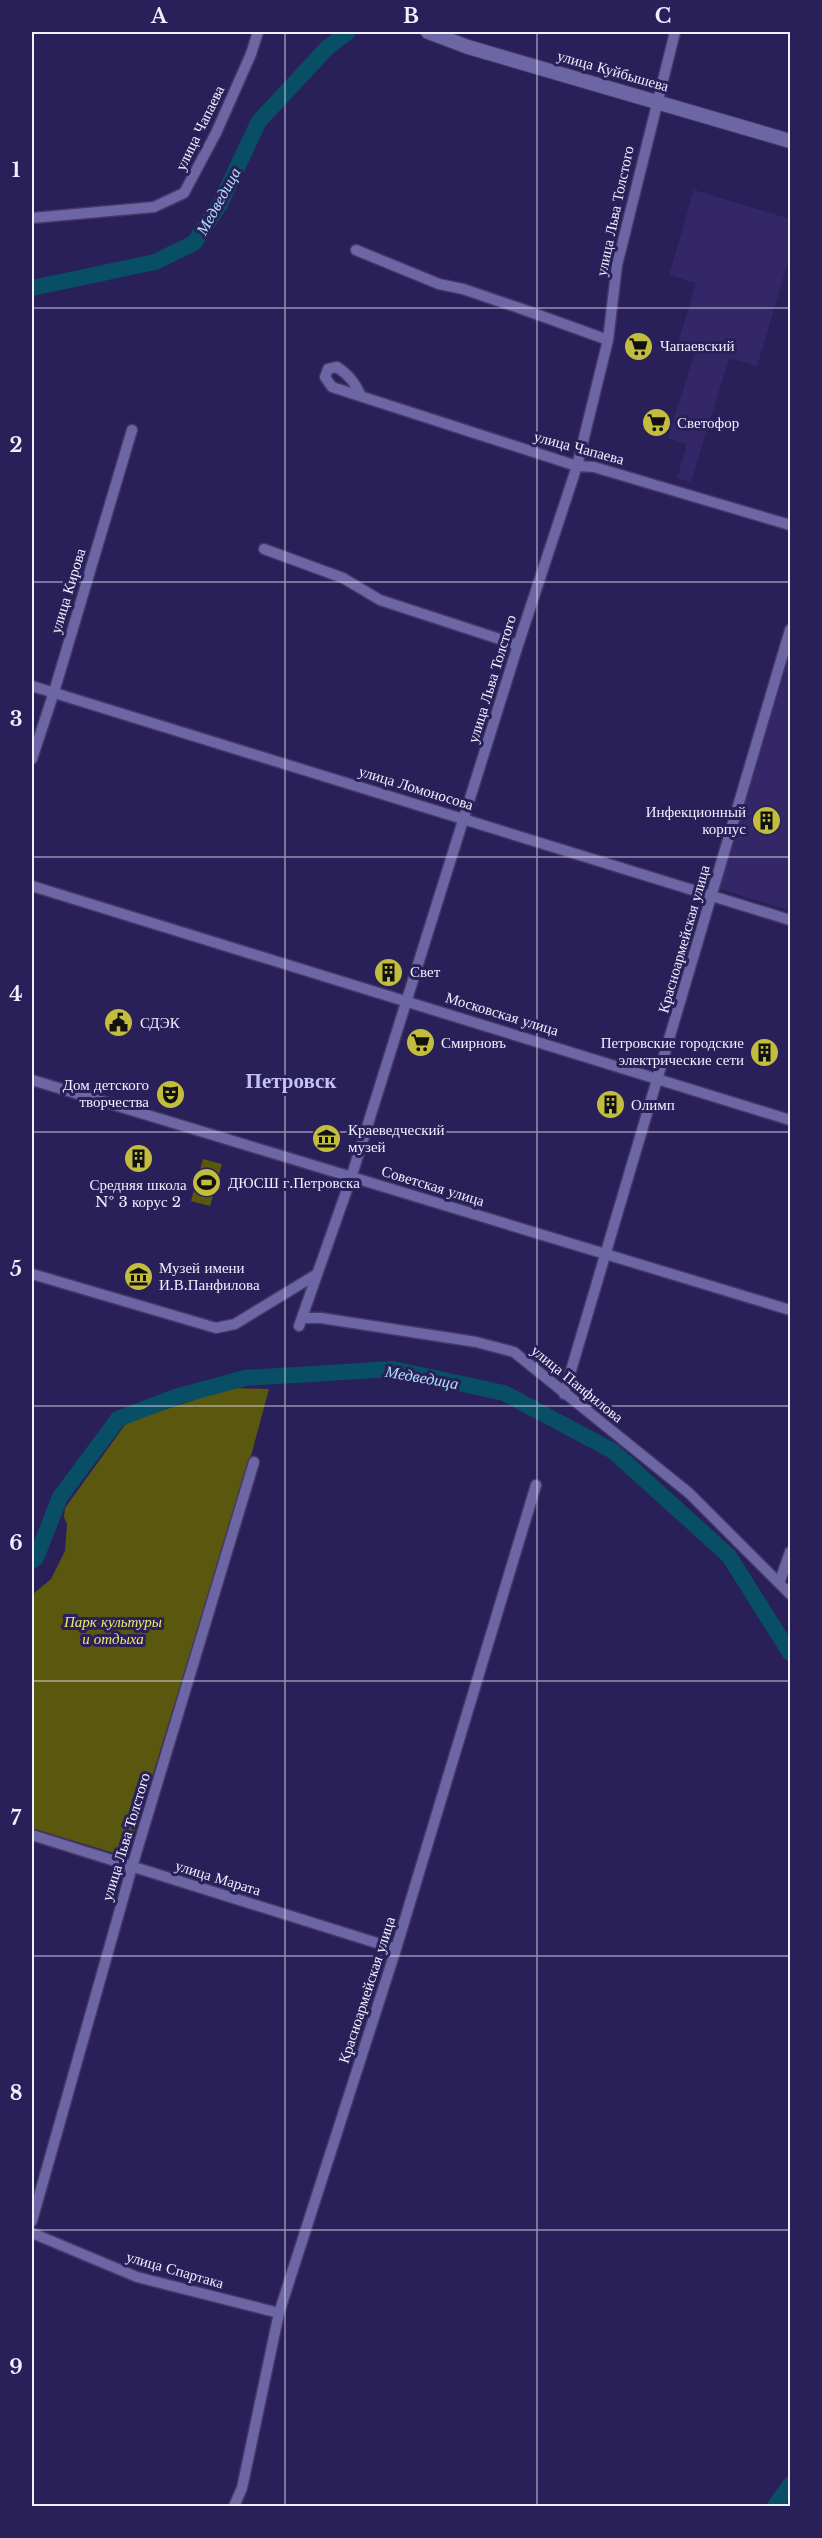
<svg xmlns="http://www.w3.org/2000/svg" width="822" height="2538" viewBox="0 0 822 2538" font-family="'Libre Baskerville',serif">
  <rect width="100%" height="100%" fill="#2a2059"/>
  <path fill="#332767" d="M 694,190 L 790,219 L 790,255 L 757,366 L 729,358 L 691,482 L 677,478 L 687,444 L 668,438 L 695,352 L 677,346 L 696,283 L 669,275 Z
    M 790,655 L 790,911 L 718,888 Z"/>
  <path fill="#5a570f" d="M 203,1159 L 222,1164 L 210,1206 L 191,1201 Z
    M 231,1388 L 269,1389 L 245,1478 L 127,1857 L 32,1828 L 32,1595 L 51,1579 L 65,1551 L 67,1524 L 64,1517 L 65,1508 L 127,1422 Z"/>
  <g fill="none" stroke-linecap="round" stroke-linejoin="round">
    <path stroke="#084e65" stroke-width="16" d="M 32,288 L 155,262 L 194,243 L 220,204 L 259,121 L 327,48 L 348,32
      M 32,1561 L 36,1558 L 60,1497 L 118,1419 L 175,1397 L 245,1378 L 393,1369 L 504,1393 L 613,1451 L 729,1556 L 790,1653
      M 775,2506 L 790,2485"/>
    <defs>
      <path id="minor" d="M 32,218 L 154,207 L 184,193 L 216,133 L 251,54 L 258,32
        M 356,250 L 439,284 L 463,289 L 522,309 L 608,340
        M 361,396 C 355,383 349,375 337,367 L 328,369 L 325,377 L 332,387 L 577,466 L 594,467 L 790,525
        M 264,549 L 343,578 L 380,600 L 518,645
        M 32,686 L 790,920
        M 32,759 L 54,692 L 132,430
        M 32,886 L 790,1120
        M 32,1080 L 790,1310
        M 32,1274 L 216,1328 L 235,1324 L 317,1274
        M 303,1318 L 321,1318 L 476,1342 L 514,1352 L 689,1493 L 790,1594
        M 299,1326 L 351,1178 L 518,645 L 577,466 L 608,340 L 617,265 L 675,32
        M 564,1394 L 790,630
        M 780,1581 L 790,1552
        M 32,1835 L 396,1949
        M 32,2221 L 132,1867 L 254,1462
        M 32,2233 L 137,2277 L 279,2313
        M 234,2506 L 242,2488 L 279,2313 L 396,1949 L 536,1485"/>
      <path id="tertiary" d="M 428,32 L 468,47 L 790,141"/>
    </defs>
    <use href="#minor" stroke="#453866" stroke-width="13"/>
    <use href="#tertiary" stroke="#453866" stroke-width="16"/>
    <use href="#minor" stroke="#6c66a5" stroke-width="10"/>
    <use href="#tertiary" stroke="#6c66a5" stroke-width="14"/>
  </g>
  <path fill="none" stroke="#efeffd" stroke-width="1.5" stroke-opacity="0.55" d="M 285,32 L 285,2506M 537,32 L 537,2506M 32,308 L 790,308M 32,582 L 790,582M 32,857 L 790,857M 32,1132 L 790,1132M 32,1406 L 790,1406M 32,1681 L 790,1681M 32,1956 L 790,1956M 32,2230 L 790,2230"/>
  <defs>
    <symbol id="supermarket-disc" viewBox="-11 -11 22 22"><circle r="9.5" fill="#c2bd3f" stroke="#2a2059"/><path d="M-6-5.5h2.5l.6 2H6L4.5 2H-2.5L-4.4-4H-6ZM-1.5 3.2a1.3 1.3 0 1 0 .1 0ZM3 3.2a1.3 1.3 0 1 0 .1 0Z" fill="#111"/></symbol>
    <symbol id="building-disc" viewBox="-11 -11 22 22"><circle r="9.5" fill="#c2bd3f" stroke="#2a2059"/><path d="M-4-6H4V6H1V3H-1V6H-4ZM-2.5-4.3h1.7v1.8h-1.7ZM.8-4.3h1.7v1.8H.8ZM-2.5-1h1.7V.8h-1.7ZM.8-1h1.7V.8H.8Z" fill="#111"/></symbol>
    <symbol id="civic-disc" viewBox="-11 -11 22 22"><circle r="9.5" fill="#c2bd3f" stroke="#2a2059"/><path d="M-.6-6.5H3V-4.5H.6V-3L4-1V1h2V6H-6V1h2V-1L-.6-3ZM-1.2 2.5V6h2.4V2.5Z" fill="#111"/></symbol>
    <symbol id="theatre-disc" viewBox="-11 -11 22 22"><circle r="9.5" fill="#c2bd3f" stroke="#2a2059"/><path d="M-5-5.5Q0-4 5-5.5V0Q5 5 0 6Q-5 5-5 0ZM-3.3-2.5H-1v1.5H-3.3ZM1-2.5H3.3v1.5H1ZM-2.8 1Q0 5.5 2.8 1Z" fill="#111"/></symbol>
    <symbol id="museum-disc" viewBox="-11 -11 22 22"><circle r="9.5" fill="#c2bd3f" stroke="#2a2059"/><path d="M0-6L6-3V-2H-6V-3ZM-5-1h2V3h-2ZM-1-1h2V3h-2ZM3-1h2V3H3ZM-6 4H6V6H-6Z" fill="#111"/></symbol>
    <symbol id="stadium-disc" viewBox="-11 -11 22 22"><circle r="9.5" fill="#c2bd3f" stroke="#2a2059"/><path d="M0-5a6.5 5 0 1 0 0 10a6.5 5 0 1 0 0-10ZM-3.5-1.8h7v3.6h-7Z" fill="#111"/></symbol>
  </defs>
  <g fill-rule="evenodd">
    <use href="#supermarket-disc" x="622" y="330" width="33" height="33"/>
    <use href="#supermarket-disc" x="640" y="406" width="33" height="33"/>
    <use href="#building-disc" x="750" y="804" width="33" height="33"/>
    <use href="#building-disc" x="372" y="956" width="33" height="33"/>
    <use href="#civic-disc" x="102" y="1006" width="33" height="33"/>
    <use href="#supermarket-disc" x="404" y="1026" width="33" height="33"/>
    <use href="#building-disc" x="748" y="1036" width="33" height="33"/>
    <use href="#theatre-disc" x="154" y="1078" width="33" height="33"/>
    <use href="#building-disc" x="594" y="1088" width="33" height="33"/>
    <use href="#museum-disc" x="310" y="1122" width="33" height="33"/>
    <use href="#building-disc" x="122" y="1142" width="33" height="33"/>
    <use href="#stadium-disc" x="190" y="1166" width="33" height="33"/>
    <use href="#museum-disc" x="122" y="1260" width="33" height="33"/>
  </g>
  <g text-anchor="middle" stroke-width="6" stroke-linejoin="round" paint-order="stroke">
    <g font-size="15" fill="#efeffd" stroke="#2a2059">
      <text transform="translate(613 71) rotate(16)" y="5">улица Куйбышева</text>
      <text transform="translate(200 128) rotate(-64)" y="5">улица Чапаева</text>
      <text transform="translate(615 211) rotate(-78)" y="5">улица Льва Толстого</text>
      <text transform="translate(579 448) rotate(15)" y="5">улица Чапаева</text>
      <text transform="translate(68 591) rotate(-73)" y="5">улица Кирова</text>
      <text transform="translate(492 679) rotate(-73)" y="5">улица Льва Толстого</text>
      <text transform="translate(416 788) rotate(17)" y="5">улица Ломоносова</text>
      <text transform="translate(684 939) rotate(-74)" y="5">Красноармейская улица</text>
      <text transform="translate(502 1014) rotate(17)" y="5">Московская улица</text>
      <text transform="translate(433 1186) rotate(17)" y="5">Советская улица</text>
      <text transform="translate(577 1384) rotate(39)" y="5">улица Панфилова</text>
      <text transform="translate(126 1837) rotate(-73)" y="5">улица Льва Толстого</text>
      <text transform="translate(218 1878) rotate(17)" y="5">улица Марата</text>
      <text transform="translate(367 1990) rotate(-72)" y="5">Красноармейская улица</text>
      <text transform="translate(175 2270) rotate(16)" y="5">улица Спартака</text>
    </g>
    <g font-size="15" fill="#efeffd" stroke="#2a2059" text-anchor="start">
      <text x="660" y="351">Чапаевский</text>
      <text x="677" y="428">Светофор</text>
      <text x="746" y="817" text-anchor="end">Инфекционный<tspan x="746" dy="17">корпус</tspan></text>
      <text x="410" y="977">Свет</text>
      <text x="140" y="1028">СДЭК</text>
      <text x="441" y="1048">Смирновъ</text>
      <text x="744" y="1048" text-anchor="end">Петровские городские<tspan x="744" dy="17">электрические сети</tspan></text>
      <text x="149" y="1090" text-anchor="end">Дом детского<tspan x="149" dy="17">творчества</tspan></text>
      <text x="631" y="1110">Олимп</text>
      <text x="348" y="1135">Краеведческий<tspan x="348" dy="17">музей</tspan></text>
      <text x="228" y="1188">ДЮСШ г.Петровска</text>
      <text x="138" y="1190" text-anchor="middle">Средняя школа<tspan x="138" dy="17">№ 3 корус 2</tspan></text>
      <text x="159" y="1273">Музей имени<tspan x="159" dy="17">И.В.Панфилова</tspan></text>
    </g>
    <g font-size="15" font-style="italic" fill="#eee965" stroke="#2a2059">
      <text x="113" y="1627">Парк культуры<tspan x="113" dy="17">и отдыха</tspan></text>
    </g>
    <g font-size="16" font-style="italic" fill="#ade0f6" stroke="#2a2059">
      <text transform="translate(218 201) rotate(-61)" y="6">Медведица</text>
      <text transform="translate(422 1377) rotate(10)" y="6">Медведица</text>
    </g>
    <g font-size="21" font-weight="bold" fill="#c4c1f9" stroke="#2a2059">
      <text x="291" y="1088">Петровск</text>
    </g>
  </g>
  <rect width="822" height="2538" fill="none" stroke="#2a2059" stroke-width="66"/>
  <rect x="33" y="33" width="756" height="2472" fill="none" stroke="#efeffd" stroke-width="2"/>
  <g font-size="20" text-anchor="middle" font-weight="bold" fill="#efeffd">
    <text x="159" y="23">A</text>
    <text x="411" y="23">B</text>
    <text x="663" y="23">C</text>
    <text x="16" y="177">1</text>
    <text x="16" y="452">2</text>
    <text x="16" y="726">3</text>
    <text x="16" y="1001">4</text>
    <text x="16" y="1276">5</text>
    <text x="16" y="1550">6</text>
    <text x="16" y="1825">7</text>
    <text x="16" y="2100">8</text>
    <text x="16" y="2374">9</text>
  </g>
</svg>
